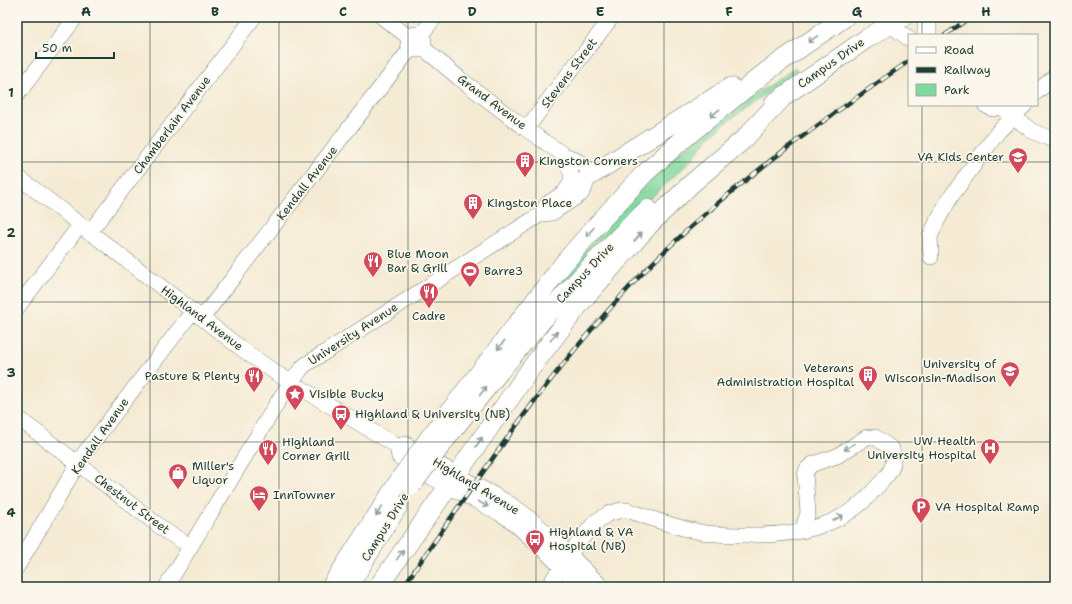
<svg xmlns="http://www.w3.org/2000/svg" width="1072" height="604" viewBox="0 0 1072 604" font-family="'Shantell Sans',sans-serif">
  <rect width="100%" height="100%" fill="#fbf7ec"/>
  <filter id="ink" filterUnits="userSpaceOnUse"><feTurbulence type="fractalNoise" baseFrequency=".025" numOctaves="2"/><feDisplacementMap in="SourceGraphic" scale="8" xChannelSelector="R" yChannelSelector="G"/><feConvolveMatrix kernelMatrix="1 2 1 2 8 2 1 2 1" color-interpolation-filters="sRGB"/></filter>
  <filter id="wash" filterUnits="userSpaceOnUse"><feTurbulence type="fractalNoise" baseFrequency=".012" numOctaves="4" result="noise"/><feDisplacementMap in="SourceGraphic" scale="16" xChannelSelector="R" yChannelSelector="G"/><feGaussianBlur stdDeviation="0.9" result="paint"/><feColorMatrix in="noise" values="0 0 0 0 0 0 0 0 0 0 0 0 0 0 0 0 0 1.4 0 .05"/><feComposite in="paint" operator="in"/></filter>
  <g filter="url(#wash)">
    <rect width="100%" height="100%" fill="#f5ebd4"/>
    <path fill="#7fd89d" stroke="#4f8a68" d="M 795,68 L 797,71 L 728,121 L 710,136 L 691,160 L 619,228 L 515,341 L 560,279 L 635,195 L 676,155 L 756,94 Z"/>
  </g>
  <g filter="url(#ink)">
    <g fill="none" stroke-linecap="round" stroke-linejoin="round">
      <defs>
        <path id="minor" d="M 382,17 L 410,38
          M 880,17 L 909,39
          M408 42a8 8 0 1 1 16 0a8 8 0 1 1-16 0Z
          M 420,36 L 435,17
          M 422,47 L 459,78 L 526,129 L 564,155 L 574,159 L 585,166 L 588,171 L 588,177 L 585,187 L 581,194 L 552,213 L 541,214
          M 1037,92 L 1055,76
          M 17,95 L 76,17
          M 985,105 L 993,109 L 1001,107
          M 1001,107 L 1032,131 L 1055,141
          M 526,129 L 612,17
          M 564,155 C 568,173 579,173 564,193
          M 17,176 L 246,352 L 276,373 L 397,446 L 405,444 C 424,455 442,466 460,477 C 480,488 501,497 519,510 C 549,533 575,560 602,587
          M 541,214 L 547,204 L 588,177
          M 89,233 L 254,17
          M 931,257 L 930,237 L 937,221 L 950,198 L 998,132 L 1025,105
          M 17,308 L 80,225
          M 202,318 L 411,48
          M 17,417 L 167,532 L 190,546
          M 397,446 L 399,457 L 433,478 L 499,513 L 513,522 L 545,551 L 581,587
          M 17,567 L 83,455 L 193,311
          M 551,582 L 575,547 L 595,522 L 608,514 L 621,510 L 627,510 C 650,518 673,527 696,531 C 712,535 729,535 745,535 C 792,536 842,529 874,490 C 887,475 897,470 892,449 L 875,437 L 867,437 L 837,456 L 813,464 L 807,469 L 805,475 L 808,513 L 802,531
          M 166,587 L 282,395 L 301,369 L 305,365 L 541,214"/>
        <path id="major" d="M 927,35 L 927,17
          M 774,103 L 866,39 L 903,17
          M 588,177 L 731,87
          M 430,437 L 564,263 L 595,227 L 644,174 L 681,141 L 767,71 L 845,17
          M 442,444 C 506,362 571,281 648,209
          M 331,587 L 401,478
          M 348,587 L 398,506
          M 378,587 L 531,368 L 582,301 L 651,223 L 691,184 L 743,140 L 784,96"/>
      </defs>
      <use href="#minor" stroke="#6a7a6c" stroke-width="16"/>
      <use href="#major" stroke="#6a7a6c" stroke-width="20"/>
      <use href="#minor" stroke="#fff" stroke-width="15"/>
      <use href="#major" stroke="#fff" stroke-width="19"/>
      <defs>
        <path id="rail" d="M 945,35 L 971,17
          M 403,587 C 485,469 563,349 667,249 C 741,178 825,119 909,61"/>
      </defs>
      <use href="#rail" stroke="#1f3d34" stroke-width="4.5"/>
      <use href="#rail" stroke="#fbf7ec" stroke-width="3" stroke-dasharray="9" stroke-linecap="butt"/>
      <defs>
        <path id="major-bridge" d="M 401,478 L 430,437
          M 412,485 L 442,444"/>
      </defs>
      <use href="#major-bridge" stroke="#6a7a6c" stroke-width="20" stroke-linecap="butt"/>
      <use href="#major-bridge" stroke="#fff" stroke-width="19"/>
    </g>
    <defs><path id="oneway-shaft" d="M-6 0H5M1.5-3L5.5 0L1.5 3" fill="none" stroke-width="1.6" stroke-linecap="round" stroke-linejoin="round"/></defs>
    <g stroke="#8f9e9a">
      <use href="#oneway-shaft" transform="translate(813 39) rotate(145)"/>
      <use href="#oneway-shaft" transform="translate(715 113) rotate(140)"/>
      <use href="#oneway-shaft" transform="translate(590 232) rotate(131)"/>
      <use href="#oneway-shaft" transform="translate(638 237) rotate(-48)"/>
      <use href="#oneway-shaft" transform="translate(554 336) rotate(-54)"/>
      <use href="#oneway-shaft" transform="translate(501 345) rotate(128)"/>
      <use href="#oneway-shaft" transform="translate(483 391) rotate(-52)"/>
      <use href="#oneway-shaft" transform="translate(479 442) rotate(-57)"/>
      <use href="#oneway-shaft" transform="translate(849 447) rotate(146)"/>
      <use href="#oneway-shaft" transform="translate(483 504) rotate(28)"/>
      <use href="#oneway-shaft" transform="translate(379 511) rotate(123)"/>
      <use href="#oneway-shaft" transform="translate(838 518) rotate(-29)"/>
      <use href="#oneway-shaft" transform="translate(400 555) rotate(-55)"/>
    </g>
  </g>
  <path fill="none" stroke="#1f3d34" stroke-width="1" stroke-opacity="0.55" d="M 150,17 L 150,587M 279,17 L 279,587M 408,17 L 408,587M 536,17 L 536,587M 664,17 L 664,587M 793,17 L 793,587M 922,17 L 922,35M 922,105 L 922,587M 17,162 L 1055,162M 17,302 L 1055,302M 17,442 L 1055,442"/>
  <defs>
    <symbol id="school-pin" viewBox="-11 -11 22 30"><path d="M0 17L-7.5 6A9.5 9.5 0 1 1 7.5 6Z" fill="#d1495b" stroke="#fbf7ec"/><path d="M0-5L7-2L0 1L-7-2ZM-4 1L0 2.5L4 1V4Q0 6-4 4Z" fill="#fff"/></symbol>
    <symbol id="building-pin" viewBox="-11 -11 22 30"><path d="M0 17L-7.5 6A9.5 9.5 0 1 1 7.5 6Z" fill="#d1495b" stroke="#fbf7ec"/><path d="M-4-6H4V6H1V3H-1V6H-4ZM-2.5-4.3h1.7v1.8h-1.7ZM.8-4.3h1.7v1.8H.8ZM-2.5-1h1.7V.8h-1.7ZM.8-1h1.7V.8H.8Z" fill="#fff"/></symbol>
    <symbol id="restaurant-pin" viewBox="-11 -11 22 30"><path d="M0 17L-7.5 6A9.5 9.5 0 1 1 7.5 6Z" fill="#d1495b" stroke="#fbf7ec"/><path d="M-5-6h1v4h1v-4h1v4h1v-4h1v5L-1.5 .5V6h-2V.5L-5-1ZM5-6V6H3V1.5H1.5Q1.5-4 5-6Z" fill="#fff"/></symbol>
    <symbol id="stadium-pin" viewBox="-11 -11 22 30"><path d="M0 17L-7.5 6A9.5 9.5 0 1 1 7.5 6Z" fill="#d1495b" stroke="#fbf7ec"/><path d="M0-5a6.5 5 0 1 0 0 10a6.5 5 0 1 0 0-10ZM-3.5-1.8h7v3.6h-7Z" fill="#fff"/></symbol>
    <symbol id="university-pin" viewBox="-11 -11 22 30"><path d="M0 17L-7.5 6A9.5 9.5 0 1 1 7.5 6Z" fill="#d1495b" stroke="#fbf7ec"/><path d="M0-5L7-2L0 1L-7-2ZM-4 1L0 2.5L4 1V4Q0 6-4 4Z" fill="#fff"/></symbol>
    <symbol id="sight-pin" viewBox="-11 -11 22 30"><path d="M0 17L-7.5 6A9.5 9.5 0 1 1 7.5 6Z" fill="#d1495b" stroke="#fbf7ec"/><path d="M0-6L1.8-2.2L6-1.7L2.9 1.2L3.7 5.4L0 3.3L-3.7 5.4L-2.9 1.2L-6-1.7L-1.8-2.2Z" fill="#fff"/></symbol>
    <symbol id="bus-pin" viewBox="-11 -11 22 30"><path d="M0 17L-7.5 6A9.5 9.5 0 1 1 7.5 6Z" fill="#d1495b" stroke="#fbf7ec"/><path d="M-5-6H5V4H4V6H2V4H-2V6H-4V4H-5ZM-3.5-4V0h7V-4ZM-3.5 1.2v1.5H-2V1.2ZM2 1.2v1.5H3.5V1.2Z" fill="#fff"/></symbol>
    <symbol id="hospital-pin" viewBox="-11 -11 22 30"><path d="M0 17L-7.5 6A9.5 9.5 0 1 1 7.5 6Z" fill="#d1495b" stroke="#fbf7ec"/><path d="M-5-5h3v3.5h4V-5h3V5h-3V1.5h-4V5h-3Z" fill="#fff"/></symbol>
    <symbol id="shop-pin" viewBox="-11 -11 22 30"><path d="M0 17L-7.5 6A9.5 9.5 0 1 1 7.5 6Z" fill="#d1495b" stroke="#fbf7ec"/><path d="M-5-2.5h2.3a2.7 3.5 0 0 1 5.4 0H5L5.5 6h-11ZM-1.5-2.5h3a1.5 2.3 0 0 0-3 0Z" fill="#fff"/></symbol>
    <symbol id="hotel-pin" viewBox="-11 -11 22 30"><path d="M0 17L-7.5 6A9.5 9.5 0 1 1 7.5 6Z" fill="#d1495b" stroke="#fbf7ec"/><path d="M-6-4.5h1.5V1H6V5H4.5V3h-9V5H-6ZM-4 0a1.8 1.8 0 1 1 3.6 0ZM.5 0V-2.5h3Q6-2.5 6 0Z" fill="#fff"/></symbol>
    <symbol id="parking-pin" viewBox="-11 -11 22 30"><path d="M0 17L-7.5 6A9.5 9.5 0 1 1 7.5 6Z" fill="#d1495b" stroke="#fbf7ec"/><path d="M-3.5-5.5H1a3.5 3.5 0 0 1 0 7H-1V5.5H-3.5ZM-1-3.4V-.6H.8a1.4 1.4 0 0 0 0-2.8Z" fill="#fff"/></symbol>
  </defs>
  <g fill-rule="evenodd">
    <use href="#school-pin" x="1007" y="146" width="22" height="30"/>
    <use href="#building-pin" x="514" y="150" width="22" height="30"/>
    <use href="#building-pin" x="462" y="192" width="22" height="30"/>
    <use href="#restaurant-pin" x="362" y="250" width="22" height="30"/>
    <use href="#stadium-pin" x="459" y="260" width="22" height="30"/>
    <use href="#restaurant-pin" x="418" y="281" width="22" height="30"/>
    <use href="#university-pin" x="999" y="360" width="22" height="30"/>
    <use href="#building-pin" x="857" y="364" width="22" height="30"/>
    <use href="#restaurant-pin" x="243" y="365" width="22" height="30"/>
    <use href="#sight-pin" x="284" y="383" width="22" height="30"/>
    <use href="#bus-pin" x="330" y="403" width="22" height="30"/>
    <use href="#hospital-pin" x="979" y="437" width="22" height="30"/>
    <use href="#restaurant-pin" x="257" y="438" width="22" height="30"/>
    <use href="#shop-pin" x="167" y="462" width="22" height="30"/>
    <use href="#hotel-pin" x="248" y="484" width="22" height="30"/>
    <use href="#parking-pin" x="910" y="496" width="22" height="30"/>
    <use href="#bus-pin" x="524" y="528" width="22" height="30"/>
  </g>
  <g text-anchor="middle" stroke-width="3.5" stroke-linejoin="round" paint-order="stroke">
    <g font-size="12" fill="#1f3d34" stroke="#fbf7ec">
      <text transform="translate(831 63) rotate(-35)" y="4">Campus Drive</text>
      <text transform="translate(569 73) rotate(-53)" y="4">Stevens Street</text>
      <text transform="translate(492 102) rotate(37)" y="4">Grand Avenue</text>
      <text transform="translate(172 125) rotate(-53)" y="4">Chamberlain Avenue</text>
      <text transform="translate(307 183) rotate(-52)" y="4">Kendall Avenue</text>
      <text transform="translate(585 273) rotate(-47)" y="4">Campus Drive</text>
      <text transform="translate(202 318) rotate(37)" y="4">Highland Avenue</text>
      <text transform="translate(353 334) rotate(-33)" y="4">University Avenue</text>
      <text transform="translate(100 436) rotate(-55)" y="4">Kendall Avenue</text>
      <text transform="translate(476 486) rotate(31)" y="4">Highland Avenue</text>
      <text transform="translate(132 504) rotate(37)" y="4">Chestnut Street</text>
      <text transform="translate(385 527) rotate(-58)" y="4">Campus Drive</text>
    </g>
    <g font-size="12" fill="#1f3d34" stroke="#fbf7ec" text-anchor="start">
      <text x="1004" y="161" text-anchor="end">VA Kids Center</text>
      <text x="539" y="165">Kingston Corners</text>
      <text x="487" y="207">Kingston Place</text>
      <text x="387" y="258">Blue Moon<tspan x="387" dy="14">Bar &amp; Grill</tspan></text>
      <text x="484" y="275">Barre3</text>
      <text x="429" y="320" text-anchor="middle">Cadre</text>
      <text x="996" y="368" text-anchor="end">University of<tspan x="996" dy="14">Wisconsin-Madison</tspan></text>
      <text x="854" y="372" text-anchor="end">Veterans<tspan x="854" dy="14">Administration Hospital</tspan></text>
      <text x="240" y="380" text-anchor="end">Pasture &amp; Plenty</text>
      <text x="309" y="398">Visible Bucky</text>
      <text x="355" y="418">Highland &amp; University (NB)</text>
      <text x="976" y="445" text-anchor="end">UW Health<tspan x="976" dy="14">University Hospital</tspan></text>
      <text x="282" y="446">Highland<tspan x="282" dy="14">Corner Grill</tspan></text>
      <text x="192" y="470">Miller's<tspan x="192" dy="14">Liquor</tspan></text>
      <text x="273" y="499">InnTowner</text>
      <text x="935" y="511">VA Hospital Ramp</text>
      <text x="549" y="536">Highland &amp; VA<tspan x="549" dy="14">Hospital (NB)</tspan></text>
    </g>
  </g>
  <rect width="1072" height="604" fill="none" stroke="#fbf7ec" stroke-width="44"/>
  <rect x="908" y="34" width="130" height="72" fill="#fbf7ec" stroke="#a3ada2"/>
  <rect x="916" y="47" width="20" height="6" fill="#ffffff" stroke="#a3ada2"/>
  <text x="944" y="54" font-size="12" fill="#1f3d34">Road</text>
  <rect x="916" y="67" width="20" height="6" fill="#1f3d34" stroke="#a3ada2"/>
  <text x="944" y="74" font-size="12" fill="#1f3d34">Railway</text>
  <rect x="916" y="84" width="20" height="12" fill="#7fd89d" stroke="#a3ada2"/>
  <text x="944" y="94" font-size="12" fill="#1f3d34">Park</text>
  <path d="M36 52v6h78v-6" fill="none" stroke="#1f3d34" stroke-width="2"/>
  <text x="42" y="52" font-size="12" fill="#1f3d34" stroke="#fbf7ec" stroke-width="3" paint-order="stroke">50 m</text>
  <rect x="22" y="22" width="1028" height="560" fill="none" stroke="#1f3d34" stroke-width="1.5"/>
  <g font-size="13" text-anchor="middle" font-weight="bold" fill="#1f3d34">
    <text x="86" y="16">A</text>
    <text x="215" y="16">B</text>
    <text x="343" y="16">C</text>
    <text x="472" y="16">D</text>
    <text x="600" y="16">E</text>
    <text x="729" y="16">F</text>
    <text x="857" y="16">G</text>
    <text x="986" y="16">H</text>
    <text x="11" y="97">1</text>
    <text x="11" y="237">2</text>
    <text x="11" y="377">3</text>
    <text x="11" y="517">4</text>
  </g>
</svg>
